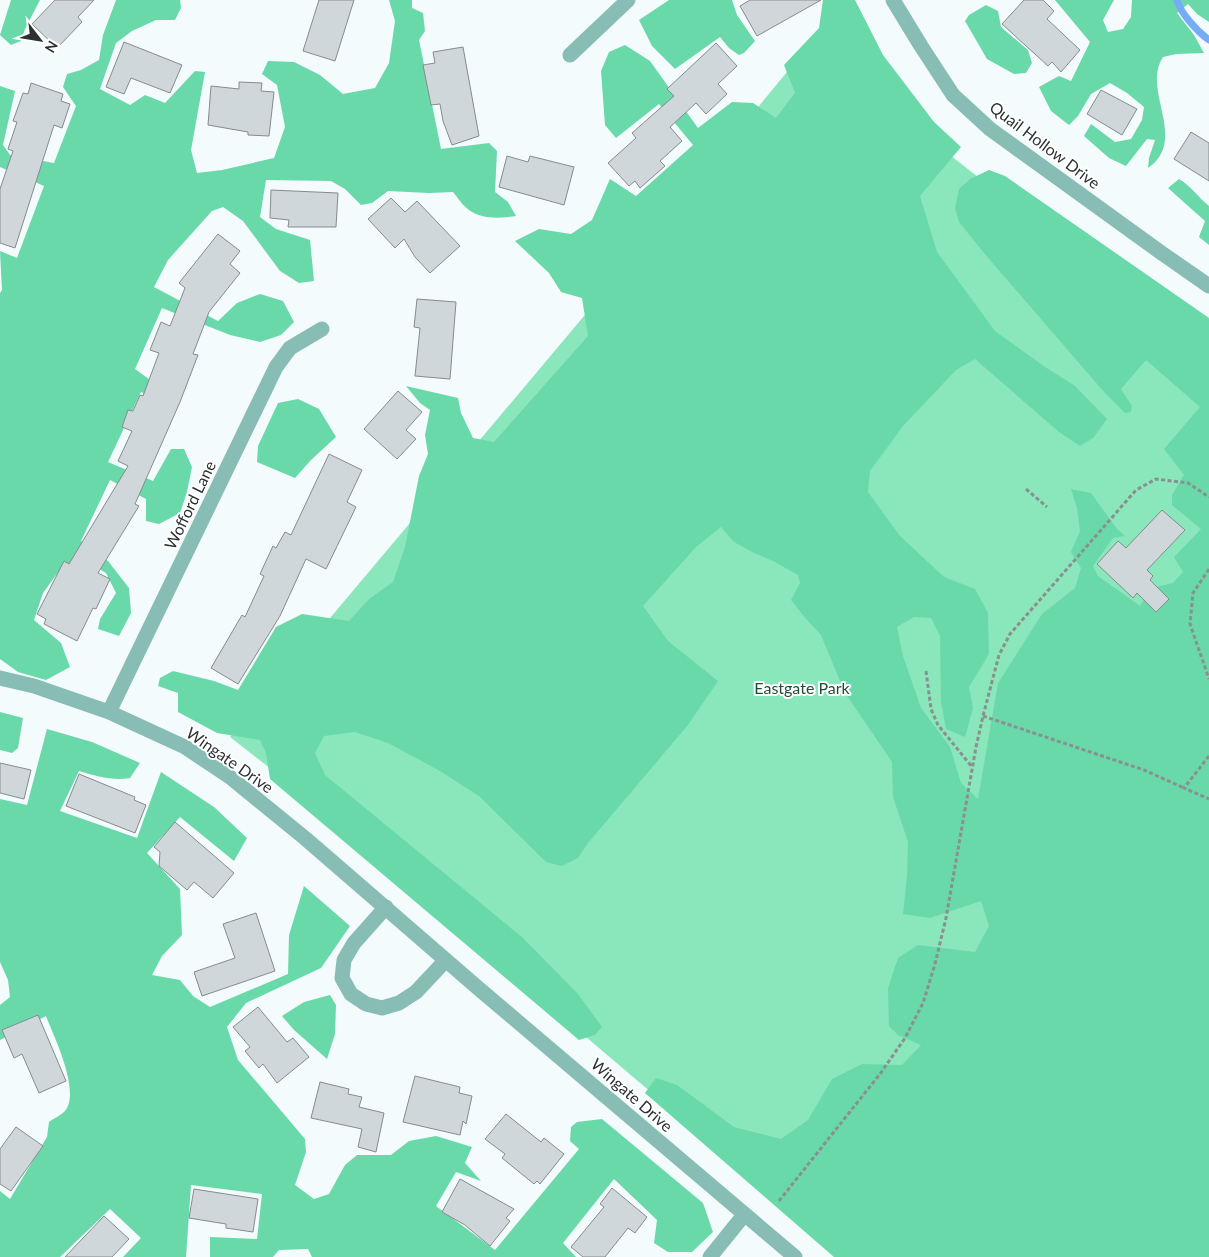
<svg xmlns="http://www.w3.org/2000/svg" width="1209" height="1257" viewBox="0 0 1209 1257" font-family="Lato,sans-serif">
  <rect width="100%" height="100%" fill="#f3fbfc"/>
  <path fill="#8ae6bb" d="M 844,3 L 946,152 L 1005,198 L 1209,338 L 1209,1257 L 779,1201 L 266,765 L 230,737 L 674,209 Z"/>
  <path fill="#69d9a9" d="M 11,0 L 40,0 L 25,29 L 21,41 L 11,45 L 0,35 Z
    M 116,0 L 180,0 L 181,8 L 175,20 L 156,20 L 132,31 L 116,43 L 100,89 L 130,105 L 145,95 L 165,103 L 195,71 L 205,72 L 191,150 L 197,173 L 222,170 L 274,158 L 285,127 L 277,85 L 262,74 L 268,61 L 294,62 L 320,75 L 343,94 L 375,88 L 389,63 L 395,21 L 389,0 L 412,0 L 412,8 L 423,13 L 425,31 L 419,40 L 441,149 L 489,143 L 497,151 L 495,192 L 508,202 L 516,216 C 500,218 483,220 469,210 C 463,206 458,198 453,192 L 429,193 L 388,191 L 372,203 L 361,205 L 345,189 L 331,181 L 266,180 L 260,217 L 276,229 L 310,240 L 314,281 L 299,283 L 280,271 L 243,221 L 223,207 L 212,211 L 168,260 L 154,287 L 218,321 L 237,303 L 260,294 L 283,301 L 294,322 L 281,335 L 260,342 L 230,335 L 162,308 L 135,369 L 179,401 L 174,405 L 141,392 L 108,462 L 153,481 L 171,449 L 184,449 L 192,467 L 187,492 L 180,513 L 159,524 L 146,521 L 146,499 L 110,480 L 81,541 L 108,561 L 129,588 L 131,613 L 119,636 L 98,629 L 100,619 L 116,593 L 106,573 L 79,557 L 59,571 L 43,593 L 34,620 L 61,643 L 70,667 L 46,680 L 18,672 L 0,659 L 0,293 L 2,290 L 0,251 L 17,258 L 44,186 L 0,167 L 0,86 L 15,91 L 3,145 L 10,155 L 54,163 L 76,106 L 63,87 L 67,74 L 81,70 L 99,60 L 103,35 Z
    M 669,0 L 732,0 L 737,15 L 755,41 L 744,53 L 739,55 L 729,48 L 720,37 L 675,69 L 652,46 L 639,20 Z
    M 823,0 L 855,0 L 883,55 L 934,122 L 961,147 L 920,196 L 937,252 L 995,331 L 1045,367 L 1075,386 L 1107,419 L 1093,438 L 1080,446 L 1059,432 L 975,359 L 956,370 L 903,426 L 870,471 L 868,492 L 900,536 L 944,577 L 975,589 L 988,613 L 989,654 L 969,687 L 973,708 L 965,737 L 946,729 L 941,702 L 940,636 L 931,618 L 914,617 L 897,627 L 903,656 L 921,708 L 950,747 L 961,783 L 978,799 L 998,683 L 1042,614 L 1075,588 L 1081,568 L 1071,552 L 1080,531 L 1077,508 L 1071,489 L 1091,493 L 1117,529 L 1125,536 L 1113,538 L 1093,566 L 1098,576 L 1140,606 L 1151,588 L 1173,583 L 1183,572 L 1174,557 L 1201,529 L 1172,505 L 1172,495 L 1184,475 L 1164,449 L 1200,407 L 1146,360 L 1121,389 L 1132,406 L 1131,412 L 1125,413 L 1104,392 L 984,253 L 959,222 L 955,208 L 959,189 L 970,179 L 989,170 L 1005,176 L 1209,318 L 1209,1257 L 834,1257 L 645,1093 L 656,1078 L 677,1085 L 734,1127 L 781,1139 L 808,1120 L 832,1079 L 862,1064 L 902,1065 L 921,1045 L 898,1035 L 889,1026 L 888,988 L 898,958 L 918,945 L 975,952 L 989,926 L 981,901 L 930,918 L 903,914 L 907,876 L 908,842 L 893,797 L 892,762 L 845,693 L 821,635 L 807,620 L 791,600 L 800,583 L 798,575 L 773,561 L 754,553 L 734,542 L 721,527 L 696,547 L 643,606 L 668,641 L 718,681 L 688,725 L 588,843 L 578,858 L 562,866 L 546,862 L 479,796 L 440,771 L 388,743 L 355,732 L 324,736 L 315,753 L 325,775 L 523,938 L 578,994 L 602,1027 L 595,1035 L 579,1040 L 270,779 L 266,753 L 260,740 L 217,733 L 178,712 L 178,693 L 158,686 L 160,678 L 173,671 L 214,681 L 238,690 L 276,627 L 302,614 L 349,621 L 369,599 L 393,582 L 405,547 L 419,476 L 428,454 L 425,435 L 430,410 L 420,403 L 406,386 L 458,398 L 461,413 L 473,438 L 494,442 L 588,336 L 582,298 L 561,292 L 549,273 L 515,241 L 539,229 L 571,234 L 592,220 L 610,179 L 636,196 L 693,145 L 659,104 L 616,138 L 605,125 L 601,71 L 609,52 L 625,45 L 650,61 L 698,128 L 732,102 L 753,103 L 776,118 L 795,93 L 784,65 L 819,28 Z
    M 1055,0 L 1114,0 L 1103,20 L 1108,32 L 1123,29 L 1131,17 L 1132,0 L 1209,0 L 1209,22 L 1197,14 L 1188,4 L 1177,13 L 1194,35 L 1204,53 L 1176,54 L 1163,57 C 1141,91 1189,139 1148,168 L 1149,158 L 1155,140 L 1147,139 L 1126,166 L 1109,158 L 1084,136 L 1091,124 L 1115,142 L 1131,139 L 1142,120 L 1144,107 L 1127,93 L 1110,83 L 1091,94 L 1078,116 L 1069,125 L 1051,111 L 1039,87 L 1059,76 L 1071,81 L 1090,42 Z
    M 986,5 L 998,11 L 1001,27 L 1028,50 L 1032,63 L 1026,73 L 1014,74 L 987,59 L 965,21 L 969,15 Z
    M 1179,179 C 1191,186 1198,197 1209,206 L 1209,245 L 1199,237 L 1205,221 L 1168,188 Z
    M 298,399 L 319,409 L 336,437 L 311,460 L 295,478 L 257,462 L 258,446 L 278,403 Z
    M 0,712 L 23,718 L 18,748 L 12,753 L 0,750 Z
    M 47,729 L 92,742 L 140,763 L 130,778 C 113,781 96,776 79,771 L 60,811 L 137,838 L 161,772 L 214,807 L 247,838 L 234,861 L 180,817 L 147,853 L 180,889 L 182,935 L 162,956 L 152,975 L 180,980 L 193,996 L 210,1007 L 288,974 L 289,935 L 304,886 L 350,926 L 321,968 L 246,1003 L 227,1027 L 238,1060 L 305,1139 L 306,1152 L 295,1185 L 314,1199 L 329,1194 L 345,1165 L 357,1155 L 391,1155 L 409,1141 L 436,1136 L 472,1147 L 465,1163 L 481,1181 L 456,1172 L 436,1206 L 495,1250 L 579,1149 L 570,1141 L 571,1127 L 577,1122 L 602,1119 L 703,1203 L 713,1232 L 692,1252 L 668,1252 L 654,1243 L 657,1220 L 614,1179 L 563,1243 L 576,1257 L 312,1257 L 308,1249 L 279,1250 L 273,1257 L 210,1257 L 210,1237 L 257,1239 L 262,1194 L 191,1185 L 186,1257 L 123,1257 L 141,1238 L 110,1209 L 60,1257 L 0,1257 L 0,1191 L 10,1199 L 47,1137 L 49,1122 C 53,1119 61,1115 65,1111 C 81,1091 54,1037 46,1016 L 0,1040 L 0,1005 L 10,997 L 8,980 L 0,962 L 0,799 L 27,805 Z
    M 330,995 L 336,1005 L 335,1034 L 327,1059 L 294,1030 L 282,1016 L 304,1002 Z"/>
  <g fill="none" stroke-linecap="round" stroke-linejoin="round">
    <path stroke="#75acf8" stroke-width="7" d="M 1177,0 C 1180,13 1198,32 1209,40"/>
  </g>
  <path fill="#d0d7db" stroke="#858b8e" d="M 55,0 L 94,0 L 78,17 L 82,22 L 57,48 L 32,24 Z
    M 319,0 L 354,0 L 335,61 L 303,51 Z
    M 750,0 L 821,0 L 757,36 L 740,6 Z
    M 1024,0 L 1043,0 L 1054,11 L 1047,19 L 1080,50 L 1061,72 L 1052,62 L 1048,66 L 1002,24 Z
    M 124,42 L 182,65 L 170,93 L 131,78 L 124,94 L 106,87 Z
    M 716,43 L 737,66 L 718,84 L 727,94 L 706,114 L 696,103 L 670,127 L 682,141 L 660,161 L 665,166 L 640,188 L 635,181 L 629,186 L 608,163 L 636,138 L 632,133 L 674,96 L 667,89 Z
    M 463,47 L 479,136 L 452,145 L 443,121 L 440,104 L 431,105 L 423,65 L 435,63 L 433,52 Z
    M 239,82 L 262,83 L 261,91 L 274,92 L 269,136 L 248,135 L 248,132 L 208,125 L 211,86 L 239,89 Z
    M 31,83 L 63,94 L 61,101 L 70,104 L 62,128 L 54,125 L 15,248 L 0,243 L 0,189 L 13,151 L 8,149 L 17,122 L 13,121 L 23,93 L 28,94 Z
    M 1101,90 L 1137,109 L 1122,135 L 1087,114 Z
    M 1191,132 L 1209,143 L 1209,181 L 1174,159 Z
    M 507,156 L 528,162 L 530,156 L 574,167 L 564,205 L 499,187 Z
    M 271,190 L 338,193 L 336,227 L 288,227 L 289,220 L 270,218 Z
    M 391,198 L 405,212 L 417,201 L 460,246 L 430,273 L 415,257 L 404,239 L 395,248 L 368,219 Z
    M 218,234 L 240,251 L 230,264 L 240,273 L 209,312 L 193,354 L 198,355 L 180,402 L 135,504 L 139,506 L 98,573 L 110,579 L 96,609 L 93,608 L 77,641 L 44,624 L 46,619 L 37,614 L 64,561 L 69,564 L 128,466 L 118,461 L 132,431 L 122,427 L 128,410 L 133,411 L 140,395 L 143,396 L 159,353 L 150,350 L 161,322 L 170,326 L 185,288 L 179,283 Z
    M 417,299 L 456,302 L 450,379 L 415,376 L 420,328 L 414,327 Z
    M 398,391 L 422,412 L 406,430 L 416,439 L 397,459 L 364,429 Z
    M 329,454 L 362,470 L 347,502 L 356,507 L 326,569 L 306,559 L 280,616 L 238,684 L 211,668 L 242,615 L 245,617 L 264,576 L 260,574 L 273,546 L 276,548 L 285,532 L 291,535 Z
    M 1162,510 L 1185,530 L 1147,570 L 1153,576 L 1150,580 L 1169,599 L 1156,612 L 1137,593 L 1133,598 L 1097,564 L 1118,541 L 1126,548 Z
    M 0,763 L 31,770 L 24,799 L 0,793 Z
    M 79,774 L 135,797 L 134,800 L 146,805 L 135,833 L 66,806 Z
    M 175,822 L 234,873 L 213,898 L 194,882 L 187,890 L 159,866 L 160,852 L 154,847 Z
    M 256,913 L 275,971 L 202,996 L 194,972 L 235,958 L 223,924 Z
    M 258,1007 L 287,1042 L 293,1038 L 309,1057 L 277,1083 L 263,1064 L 259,1068 L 245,1051 L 250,1047 L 233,1027 Z
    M 38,1015 L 66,1081 L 39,1093 L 22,1054 L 14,1058 L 2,1030 Z
    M 415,1076 L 460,1087 L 459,1093 L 472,1096 L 466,1124 L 463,1121 L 460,1135 L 403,1122 Z
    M 320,1082 L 349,1089 L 348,1094 L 362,1097 L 359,1107 L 384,1113 L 376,1152 L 358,1147 L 362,1129 L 311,1118 Z
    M 506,1114 L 541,1142 L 544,1138 L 564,1154 L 540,1184 L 537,1181 L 534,1184 L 502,1158 L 505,1154 L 485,1139 Z
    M 16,1127 L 43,1146 L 11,1191 L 0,1184 L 0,1149 Z
    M 460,1179 L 514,1209 L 506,1218 L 510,1221 L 490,1246 L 465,1225 L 442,1212 Z
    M 612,1188 L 647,1217 L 635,1233 L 628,1228 L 605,1257 L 583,1257 L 571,1247 L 604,1207 L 600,1204 Z
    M 194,1189 L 258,1199 L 253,1232 L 226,1228 L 226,1224 L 189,1218 Z
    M 104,1216 L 129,1239 L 112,1257 L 65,1257 Z"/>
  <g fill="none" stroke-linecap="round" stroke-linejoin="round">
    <path stroke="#8a8f90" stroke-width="3" stroke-dasharray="4 2.5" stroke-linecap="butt" d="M 1026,489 L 1047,507
      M 1209,569 L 1193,593 L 1190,624 L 1209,679
      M 926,671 L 931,709 L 938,725 L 972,767
      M 983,716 L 1144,770 L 1184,788
      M 1209,756 L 1184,788 L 1209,799
      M 779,1201 L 880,1074 L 905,1038 L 923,1003 L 935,964 L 946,918 L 976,747 L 983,716 L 999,655 L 1010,634 L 1136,490 L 1156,479 L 1188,483 L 1209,497"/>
    <path stroke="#88bdb6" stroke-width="15" d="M 893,0 L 921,46 L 953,95 L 990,129 L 1163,254 L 1209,286
      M 570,55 L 628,0
      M 0,678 L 34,686 L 109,712 L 185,747 L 230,777 L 306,839 L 478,988 L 795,1257
      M 109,712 L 276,367 L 290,348 L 322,329
      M 386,907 L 354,943 L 344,960 L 342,978 L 351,994 L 366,1004 L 382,1008 L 399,1003 L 416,992 L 446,960
      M 710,1257 L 744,1215"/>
  </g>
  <g text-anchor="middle" stroke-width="4" stroke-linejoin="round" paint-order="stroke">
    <g font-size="16" fill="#2d3031" stroke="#fff">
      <text transform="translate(1045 145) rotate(37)" y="6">Quail Hollow Drive</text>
      <text transform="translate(190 505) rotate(-64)" y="6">Wofford Lane</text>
      <text transform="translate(230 760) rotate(35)" y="6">Wingate Drive</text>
      <text transform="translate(632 1095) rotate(41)" y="6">Wingate Drive</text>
    </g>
    <g font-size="16" fill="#1e4d39" stroke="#fff">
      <text x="802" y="694">Eastgate Park</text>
    </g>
  </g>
  <g transform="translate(40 40) rotate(121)" stroke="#ffffff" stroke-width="4" paint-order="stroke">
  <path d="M0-4L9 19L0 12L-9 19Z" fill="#2d3031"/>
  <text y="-8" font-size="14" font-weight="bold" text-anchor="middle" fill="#2d3031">N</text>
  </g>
</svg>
